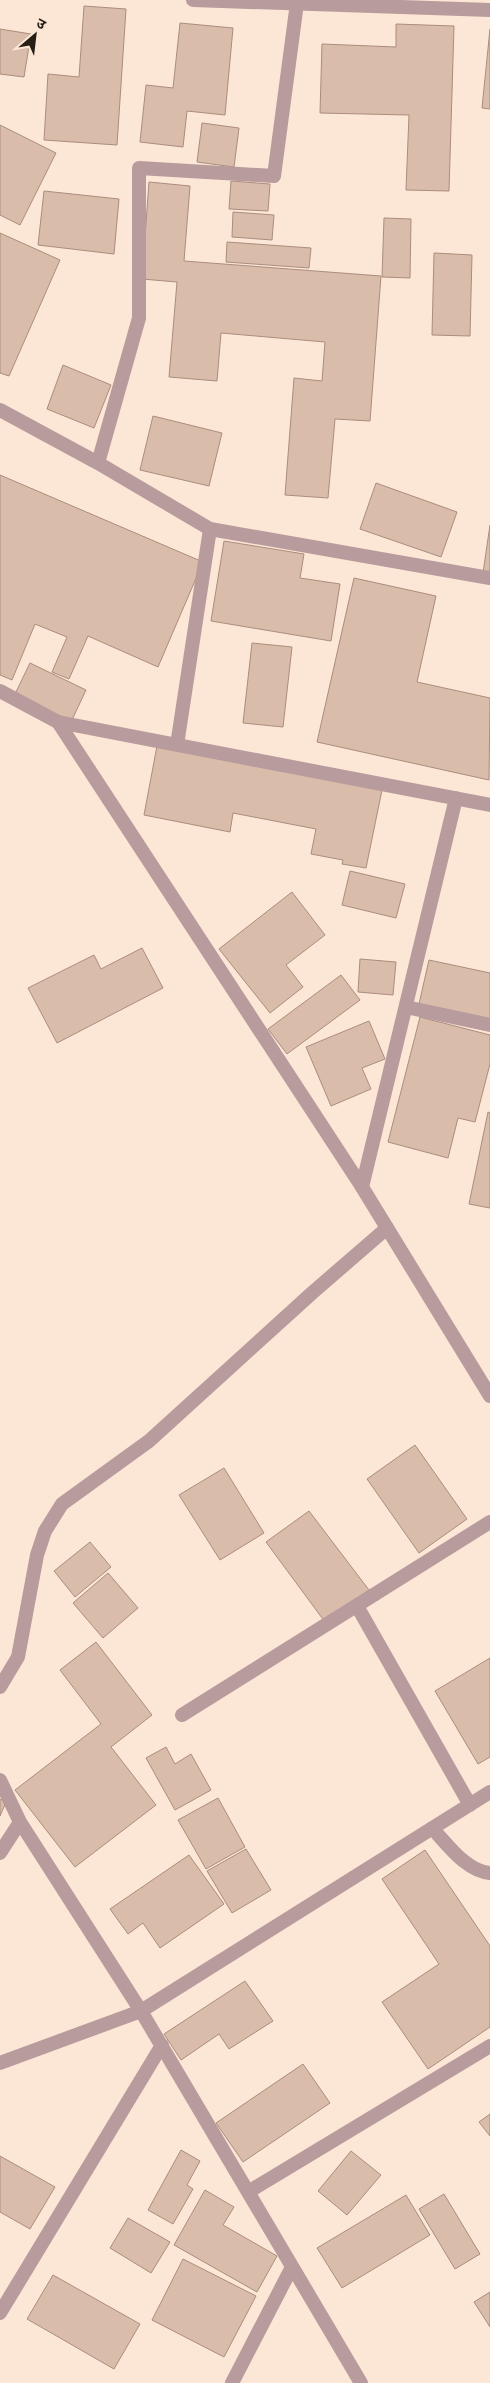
<svg xmlns="http://www.w3.org/2000/svg" width="490" height="2383" viewBox="0 0 490 2383" font-family="Inter,'Noto Sans Devanagari',sans-serif">
  <rect width="100%" height="100%" fill="#fce6d5"/>
  <path fill="#dabcab" stroke="#aa8d7d" d="M 84,6 L 126,9 L 117,145 L 44,140 L 48,74 L 79,77 Z
    M 180,23 L 233,28 L 225,115 L 187,111 L 183,147 L 140,142 L 146,85 L 173,88 Z
    M 396,24 L 454,26 L 449,191 L 406,190 L 409,115 L 320,113 L 322,44 L 396,47 Z
    M 0,29 L 31,34 L 24,77 L 0,74 Z
    M 490,29 L 490,109 L 482,108 Z
    M 202,123 L 239,128 L 234,167 L 197,162 Z
    M 0,125 L 56,153 L 20,225 L 0,215 Z
    M 231,181 L 270,184 L 268,211 L 229,209 Z
    M 149,182 L 190,186 L 184,261 L 381,276 L 370,421 L 335,419 L 328,498 L 285,495 L 294,378 L 322,381 L 325,342 L 221,333 L 217,381 L 169,377 L 177,282 L 142,279 Z
    M 44,191 L 119,199 L 114,254 L 38,245 Z
    M 233,212 L 274,215 L 272,240 L 232,237 Z
    M 384,218 L 411,219 L 410,278 L 382,277 Z
    M 0,233 L 60,260 L 9,376 L 0,373 Z
    M 227,242 L 311,248 L 309,268 L 226,262 Z
    M 434,253 L 472,255 L 470,336 L 432,335 Z
    M 63,365 L 111,385 L 94,428 L 47,409 Z
    M 153,416 L 222,433 L 209,486 L 140,470 Z
    M 0,475 L 203,562 L 158,667 L 88,636 L 69,679 L 52,672 L 67,637 L 35,624 L 12,680 L 0,675 Z
    M 376,483 L 457,512 L 441,557 L 360,529 Z
    M 490,525 L 490,574 L 483,573 Z
    M 224,541 L 304,554 L 300,578 L 340,584 L 331,641 L 211,621 Z
    M 354,578 L 436,596 L 417,682 L 490,698 L 489,780 L 317,742 Z
    M 252,643 L 292,647 L 283,727 L 243,723 Z
    M 30,663 L 86,690 L 71,722 L 15,694 Z
    M 157,746 L 382,790 L 366,868 L 342,864 L 343,860 L 311,854 L 316,829 L 233,813 L 230,832 L 144,815 Z
    M 350,871 L 405,884 L 396,918 L 342,905 Z
    M 292,892 L 325,935 L 286,965 L 303,987 L 270,1013 L 219,949 Z
    M 142,948 L 163,988 L 57,1043 L 28,988 L 94,955 L 101,969 Z
    M 360,959 L 396,962 L 393,995 L 358,992 Z
    M 429,960 L 490,973 L 490,1020 L 419,1004 Z
    M 341,975 L 360,1000 L 287,1054 L 268,1029 Z
    M 420,1017 L 490,1035 L 490,1064 L 475,1122 L 458,1118 L 448,1158 L 388,1142 Z
    M 369,1021 L 385,1059 L 362,1068 L 371,1089 L 331,1106 L 306,1047 Z
    M 488,1112 L 490,1113 L 490,1208 L 469,1204 Z
    M 415,1445 L 467,1519 L 419,1553 L 367,1479 Z
    M 224,1468 L 264,1533 L 220,1560 L 179,1495 Z
    M 309,1511 L 369,1590 L 325,1622 L 266,1542 Z
    M 90,1542 L 111,1567 L 75,1597 L 54,1571 Z
    M 108,1573 L 138,1608 L 103,1638 L 73,1603 Z
    M 96,1642 L 152,1715 L 111,1747 L 156,1805 L 75,1867 L 15,1790 L 101,1724 L 60,1670 Z
    M 490,1658 L 490,1757 L 478,1764 L 435,1691 Z
    M 166,1747 L 175,1764 L 191,1754 L 211,1790 L 175,1810 L 146,1758 Z
    M 218,1798 L 245,1847 L 206,1869 L 178,1820 Z
    M 0,1799 L 6,1802 L 0,1816 Z
    M 246,1849 L 271,1890 L 232,1913 L 207,1871 Z
    M 425,1850 L 490,1946 L 490,2027 L 428,2069 L 382,2002 L 439,1964 L 382,1879 Z
    M 189,1855 L 224,1904 L 160,1948 L 143,1923 L 128,1934 L 110,1909 Z
    M 245,1981 L 273,2021 L 229,2049 L 219,2034 L 181,2060 L 164,2034 Z
    M 303,2064 L 330,2103 L 243,2162 L 216,2123 Z
    M 490,2114 L 490,2136 L 479,2122 Z
    M 181,2150 L 200,2161 L 187,2185 L 193,2189 L 173,2224 L 148,2210 Z
    M 351,2151 L 381,2175 L 347,2215 L 318,2191 Z
    M 0,2156 L 55,2187 L 30,2229 L 0,2212 Z
    M 205,2190 L 234,2207 L 223,2225 L 277,2256 L 257,2292 L 174,2245 Z
    M 444,2194 L 480,2254 L 455,2269 L 419,2209 Z
    M 406,2195 L 430,2235 L 342,2288 L 317,2248 Z
    M 128,2218 L 170,2242 L 151,2273 L 110,2248 Z
    M 183,2259 L 256,2296 L 224,2357 L 152,2320 Z
    M 53,2275 L 140,2324 L 114,2369 L 27,2319 Z
    M 490,2292 L 490,2327 L 474,2302 Z"/>
  <g fill="none" stroke-linecap="round" stroke-linejoin="round">
    <path stroke="#b89b9d" stroke-width="14" d="M 193,0 L 490,10
      M 0,410 L 98,463 L 210,529 L 490,578
      M 98,463 L 139,318 L 139,168 L 274,176 L 297,3
      M 58,722 L 490,805
      M 177,745 L 210,529
      M 406,1007 L 490,1025
      M 362,1187 L 456,798
      M 357,1606 L 470,1805
      M 0,1687 L 18,1657 L 37,1555 L 45,1531 L 62,1504 L 149,1441 L 312,1293 L 387,1228
      M 182,1715 L 490,1522
      M 0,1780 L 20,1822 L 141,2011 L 361,2383
      M 432,1828 C 448,1845 466,1871 490,1873
      M 0,1853 L 20,1822
      M 0,2063 L 141,2011 L 490,1792
      M 248,2192 L 490,2046
      M 0,2313 L 162,2045
      M 232,2383 L 292,2267"/>
    <path stroke="#b89b9d" stroke-width="14" d="M 0,691 L 58,722 L 362,1187 L 490,1396"/>
  </g>
  <g transform="translate(35 35) rotate(28)" stroke="#fce6d5" stroke-width="4" paint-order="stroke">
  <path d="M0-4L9 19L0 12L-9 19Z" fill="#271e16"/>
  <text y="-8" font-size="14" font-weight="bold" text-anchor="middle" fill="#271e16">उ</text>
  </g>
</svg>
